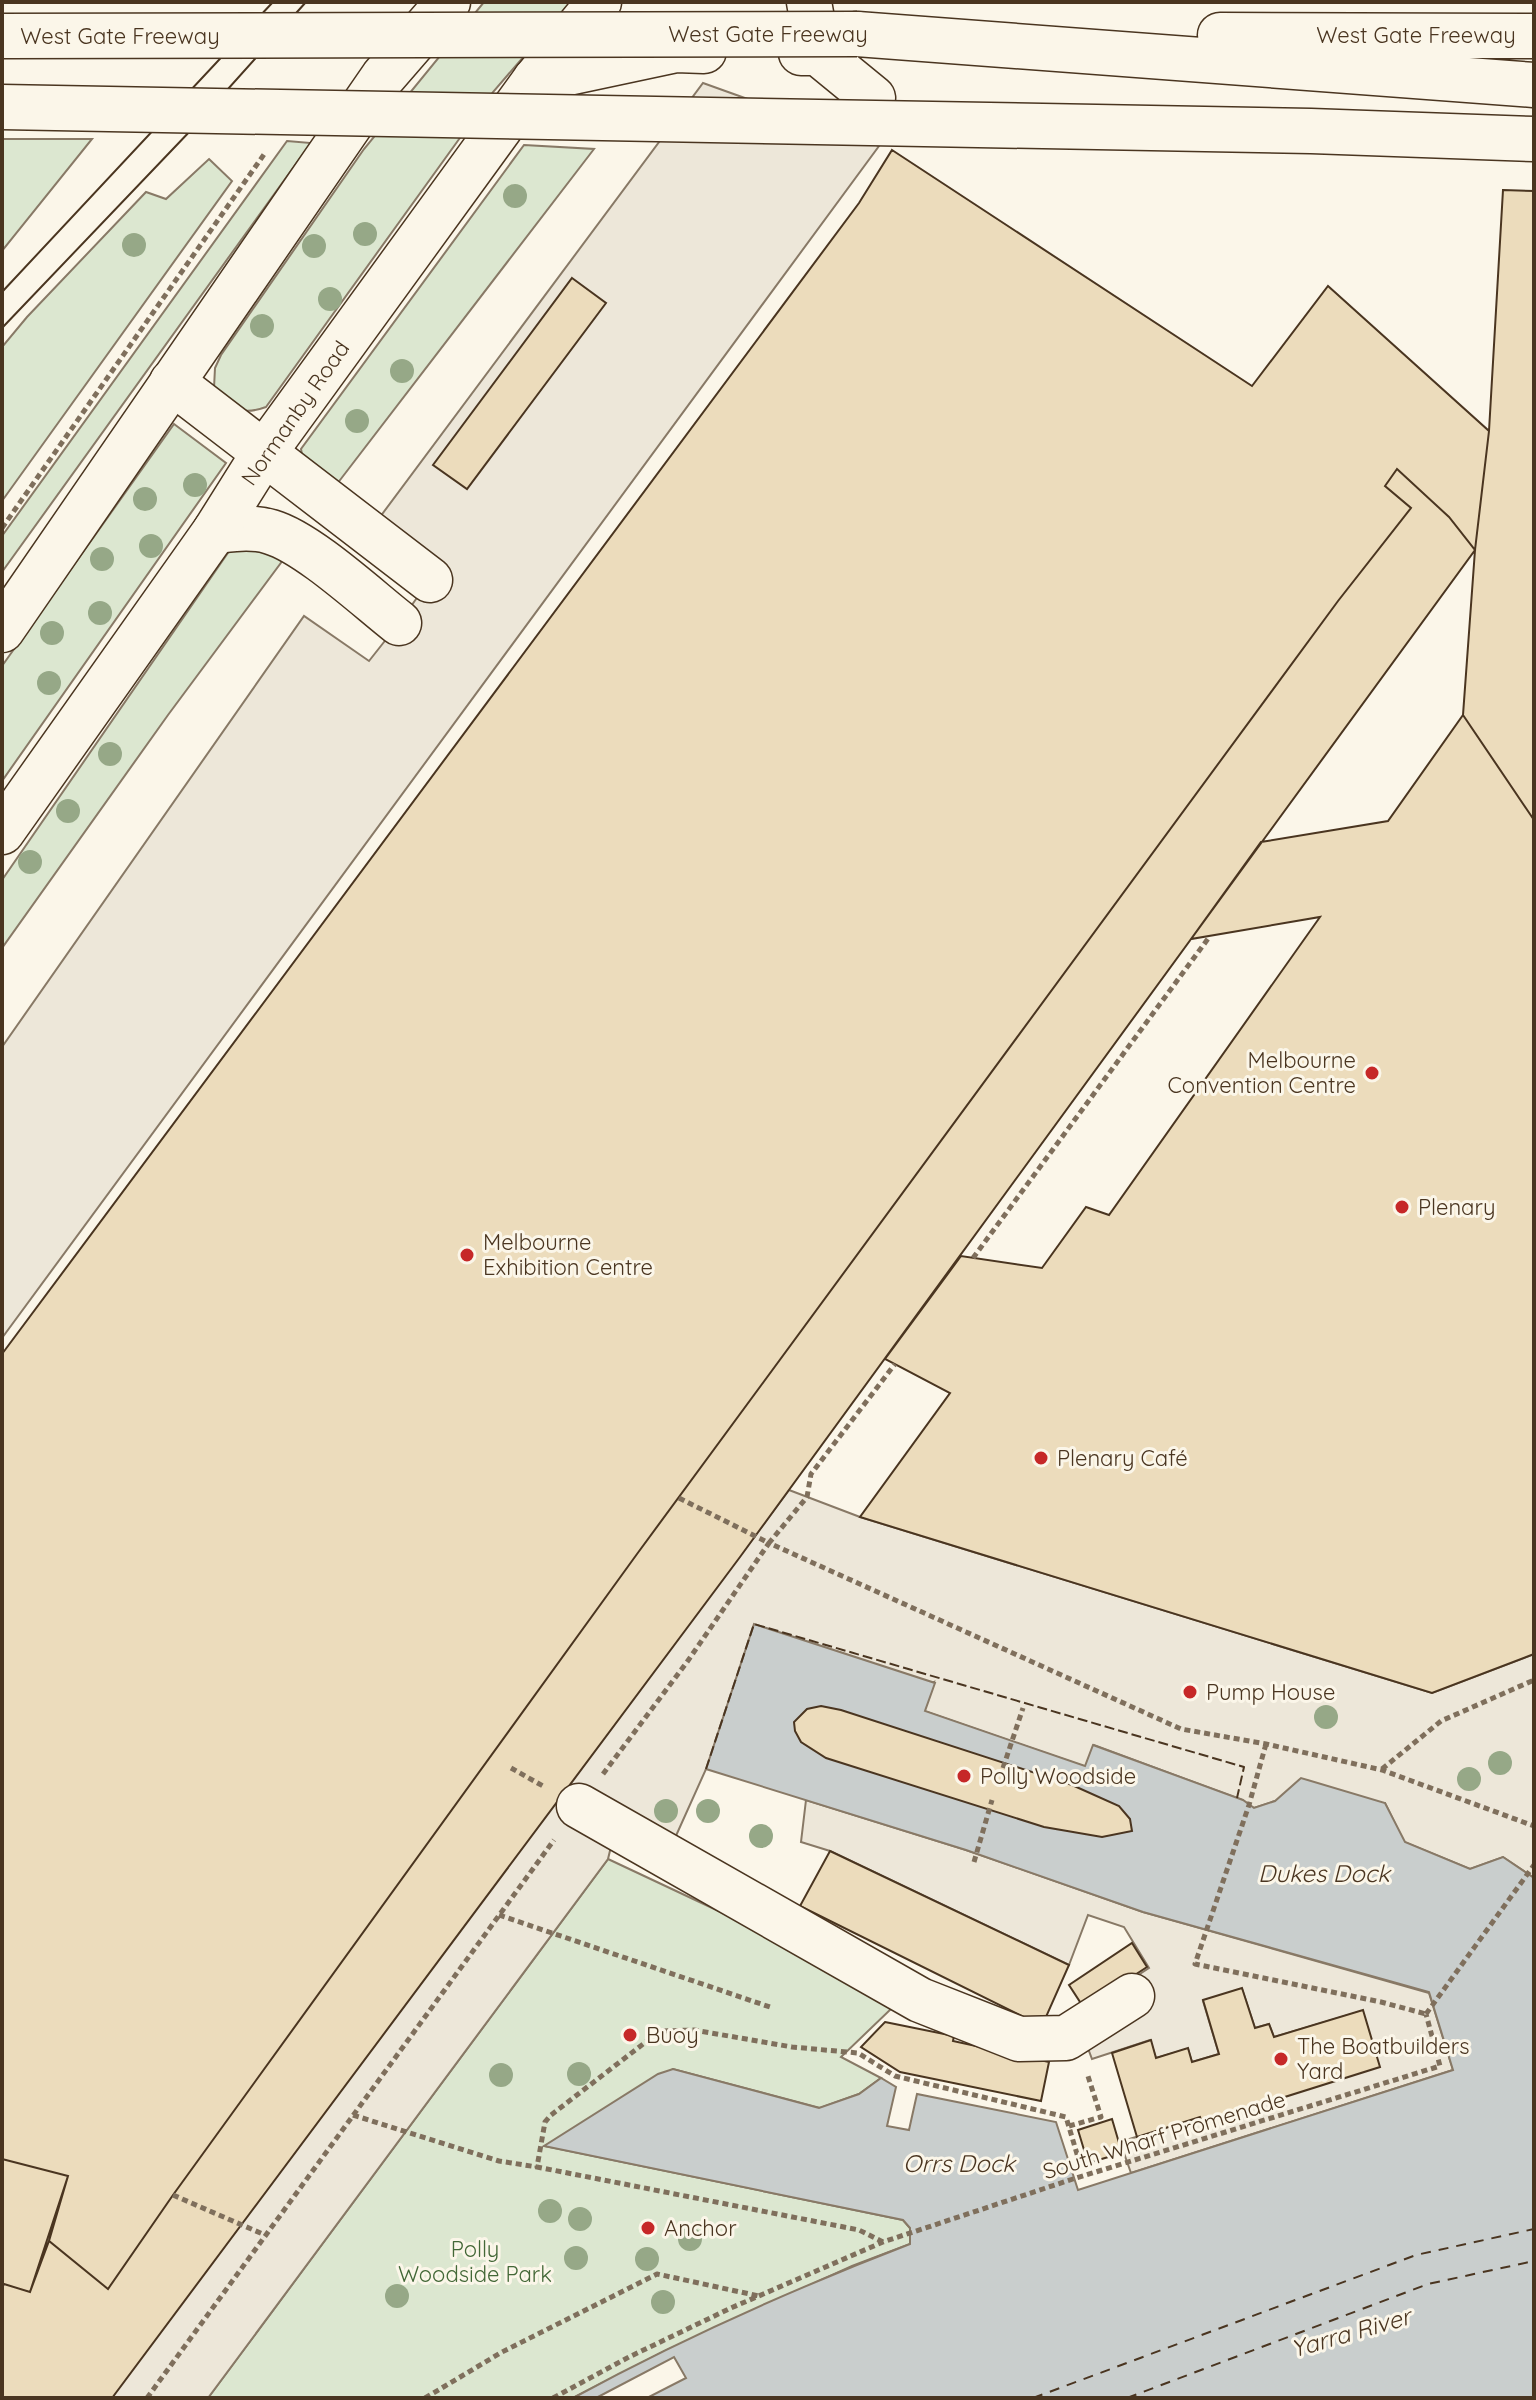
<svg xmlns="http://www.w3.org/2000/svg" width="1536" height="2400" viewBox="0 0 1536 2400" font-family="Quicksand,sans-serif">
  <rect width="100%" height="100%" fill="#fbf6e9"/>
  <path fill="#dce7d0" stroke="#887966" stroke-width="2" d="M 484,2 L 571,2 L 493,92 L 266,407 C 238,417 233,407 214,388 L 215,368 L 221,355 L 364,149 Z
    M 2,139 L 92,139 L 2,251 Z
    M 287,141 L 311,143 L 2,572 L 2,536 Z
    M 524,145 L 594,149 L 337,484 L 303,460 L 301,449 Z
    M 209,159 L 232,181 L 2,501 L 2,347 L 27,317 L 146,192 L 166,199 Z
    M 174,424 L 226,463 L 2,781 L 2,666 Z
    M 232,547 L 286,556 L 168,715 L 2,948 L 2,880 Z
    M 608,1859 L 725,1914 L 892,2008 L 841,2057 L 881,2078 L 859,2094 L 820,2108 L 673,2069 L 545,2146 L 903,2220 L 910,2228 L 910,2244 L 852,2266 L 665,2351 L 573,2398 L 208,2398 Z"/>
  <path fill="#ede7d9" stroke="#887966" stroke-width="2" d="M 703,83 L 879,146 L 2,1338 L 2,1047 L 304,616 L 369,661 L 399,623 L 441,564 L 377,521 Z
    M 789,1490 L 860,1517 L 1432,1693 L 1534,1654 L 1534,1878 L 1503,1857 L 1470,1869 L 1404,1842 L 1385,1803 L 1275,1801 L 1254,1808 L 1242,1800 L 1094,1745 L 1086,1767 L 924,1711 L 934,1682 L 706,1769 L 675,1838 L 621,1805 L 608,1859 L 208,2398 L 111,2398 Z
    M 806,1800 L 966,1850 L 1143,1912 L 1429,1993 L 1453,2070 L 1131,2173 L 1120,2142 L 1200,2117 L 1202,2123 L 1362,2011 L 1274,2037 L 1269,2024 L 1255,2028 L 1242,1989 L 1203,2001 L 1219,2054 L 1192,2062 L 1188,2049 L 1156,2058 L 1150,2040 L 1092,2059 L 1086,2043 L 1083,2011 L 1149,1968 L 1124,1927 L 1088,1915 L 1069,1965 L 830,1851 L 801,1842 Z"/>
  <path fill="#c9cecd" stroke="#887966" stroke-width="2" d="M 754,1624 L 935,1683 L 925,1711 L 1085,1766 L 1093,1745 L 1243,1800 L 1254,1808 L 1275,1801 L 1301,1778 L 1385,1803 L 1405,1842 L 1470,1869 L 1503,1857 L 1534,1878 L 1534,2398 L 573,2398 C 681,2339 796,2288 910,2244 L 910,2228 L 903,2220 L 544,2146 L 658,2074 L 673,2069 L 819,2108 L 859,2094 L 881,2078 L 896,2087 L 887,2126 L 909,2130 L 917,2094 L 1056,2122 L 1078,2190 L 1453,2070 L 1429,1992 L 1143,1912 L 966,1850 L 706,1769 Z"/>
  <path fill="#fbf6e9" stroke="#887966" stroke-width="2" d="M 674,2357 L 686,2378 L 647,2398 L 596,2398 Z"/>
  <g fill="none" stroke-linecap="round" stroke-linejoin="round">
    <path stroke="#4a3520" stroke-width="2" stroke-dasharray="10 8" stroke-linecap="butt" d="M 1033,2398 L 1416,2255 L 1534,2229
      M 1127,2398 L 1428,2284 L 1534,2261"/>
  </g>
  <path fill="#ecdcbc" stroke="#4a3520" stroke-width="2" d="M 892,150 L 1252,386 L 1328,286 L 1489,431 L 1475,550 L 1449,517 L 1397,469 L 1385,486 L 1411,508 L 1338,601 L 637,1554 L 173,2195 L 108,2289 L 49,2241 L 68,2176 L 2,2159 L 2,1354 L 859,203 Z
    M 1503,190 L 1534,191 L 1534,820 L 1463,715 L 1475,550 L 1489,431 Z
    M 572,278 L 606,303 L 467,489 L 433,465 Z
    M 1397,469 L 1449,517 L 1475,550 L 740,1557 L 112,2398 L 2,2398 L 2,2288 L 4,2284 L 30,2292 L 49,2241 L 108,2289 L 173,2195 L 637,1554 L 1338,601 L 1411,508 L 1385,486 Z
    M 1463,715 L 1534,820 L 1534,1654 L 1432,1693 L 860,1517 L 950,1393 L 885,1359 L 961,1256 L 1042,1268 L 1086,1207 L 1109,1215 L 1320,917 L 1191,939 L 1261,842 L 1388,821 Z
    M 821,1706 L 841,1710 L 1072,1785 L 1119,1806 L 1130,1819 L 1132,1831 L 1102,1837 L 1044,1827 L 826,1758 L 801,1742 L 795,1731 L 794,1722 L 807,1709 Z
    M 830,1851 L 1069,1965 L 1042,2026 L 800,1906 Z
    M 1132,1943 L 1147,1967 L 1084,2008 L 1069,1985 Z
    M 1242,1988 L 1255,2028 L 1269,2024 L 1274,2037 L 1363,2010 L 1380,2067 L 1202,2123 L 1200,2117 L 1137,2137 L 1112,2053 L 1151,2040 L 1156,2058 L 1188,2048 L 1192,2062 L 1219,2054 L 1203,2000 Z
    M 885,2022 L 954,2036 L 953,2041 L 1049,2062 L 1041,2101 L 900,2072 L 861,2047 Z
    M 1112,2119 L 1122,2153 L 1088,2163 L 1078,2130 Z
    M 2,2159 L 68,2176 L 30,2292 L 4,2284 L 2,2288 Z"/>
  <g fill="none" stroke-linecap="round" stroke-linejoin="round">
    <defs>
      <path id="minor" d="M 801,53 L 818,53 L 809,2
        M 818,53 L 873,98
        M 535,80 L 676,50 L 704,51
        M 172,382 L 430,580
        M 215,531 C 234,529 252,526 271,532 C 308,543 366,597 399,623
        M 579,1806 L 920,2000 L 1019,2039 L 1066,2038 L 1132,1996"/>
      <path id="major" d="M 2,630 L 383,77 L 448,2
        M 2,832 L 215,531 L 264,453 L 535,80 L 599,2"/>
      <path id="highway" d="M 857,34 L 1534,85
        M 1220,35 L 1534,36"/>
    </defs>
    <use href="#minor" stroke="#4a3520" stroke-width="47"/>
    <use href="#major" stroke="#4a3520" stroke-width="47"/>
    <use href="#highway" stroke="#4a3520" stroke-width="47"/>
    <path stroke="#7f6f5c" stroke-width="5" stroke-dasharray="6 4" stroke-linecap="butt" d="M 2,528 L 265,153
      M 973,1258 L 1210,936
      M 679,1498 L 769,1543 L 807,1497 L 811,1474 L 895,1364
      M 1266,1744 L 1249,1805 L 1195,1964 L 1381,2002 L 1426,2014
      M 511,1768 L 543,1786
      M 1003,1768 L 1023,1708
      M 1382,1769 L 1441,1721 L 1534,1680
      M 603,1774 L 687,1662 L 769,1543 L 1181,1729 L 1266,1744 L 1382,1770 L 1534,1826
      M 974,1862 L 992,1800
      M 499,1915 L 770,2007
      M 1426,2014 L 1534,1865
      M 353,2115 L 499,2161 L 537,2167
      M 1069,2126 L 1101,2117 L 1087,2073
      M 173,2195 L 265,2235
      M 883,2242 L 859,2230 L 537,2167 L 545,2122 L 551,2115 L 660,2031 L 694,2030 L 792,2047 L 858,2053 L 895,2076 L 1066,2117 L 1080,2164
      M 147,2398 L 554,1840
      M 425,2398 L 502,2352 L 657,2274 L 759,2296
      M 553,2398 L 629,2357 L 731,2308 L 883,2242 L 1073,2179 L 1440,2066 L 1426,2014"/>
    <use href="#minor" stroke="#fbf6e9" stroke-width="44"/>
    <use href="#major" stroke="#fbf6e9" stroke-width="44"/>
    <use href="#highway" stroke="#fbf6e9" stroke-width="44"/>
    <path stroke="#4a3520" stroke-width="2" d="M 2,292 L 273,2
      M 2,328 L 193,128 L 306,2"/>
    <defs>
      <path id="highway-bridge" d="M 2,36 L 857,34
        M 2,107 L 1311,131 L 1534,139"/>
    </defs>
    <use href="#highway-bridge" stroke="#4a3520" stroke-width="47" stroke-linecap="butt"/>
    <use href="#highway-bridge" stroke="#fbf6e9" stroke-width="44"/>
    <path stroke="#4a3520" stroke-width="2" stroke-dasharray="10 4" stroke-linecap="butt" d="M 706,1769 L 754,1624 L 1244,1767 L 1237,1798"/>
  </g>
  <g fill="#96a887">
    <circle cx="515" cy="196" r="12"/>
    <circle cx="365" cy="234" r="12"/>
    <circle cx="134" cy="245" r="12"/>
    <circle cx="314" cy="246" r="12"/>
    <circle cx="330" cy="299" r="12"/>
    <circle cx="262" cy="326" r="12"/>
    <circle cx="402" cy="371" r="12"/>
    <circle cx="357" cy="421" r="12"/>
    <circle cx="195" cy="485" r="12"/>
    <circle cx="145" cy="499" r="12"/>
    <circle cx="151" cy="546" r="12"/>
    <circle cx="102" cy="559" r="12"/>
    <circle cx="100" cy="613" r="12"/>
    <circle cx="52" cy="633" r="12"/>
    <circle cx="49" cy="683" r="12"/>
    <circle cx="110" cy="754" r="12"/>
    <circle cx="68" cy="811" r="12"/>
    <circle cx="30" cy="862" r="12"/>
    <circle cx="1326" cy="1717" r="12"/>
    <circle cx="1500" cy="1763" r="12"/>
    <circle cx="1469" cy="1779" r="12"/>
    <circle cx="666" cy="1811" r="12"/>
    <circle cx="708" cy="1811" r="12"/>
    <circle cx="761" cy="1836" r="12"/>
    <circle cx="579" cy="2074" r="12"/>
    <circle cx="501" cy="2075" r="12"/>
    <circle cx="550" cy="2211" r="12"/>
    <circle cx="580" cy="2219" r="12"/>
    <circle cx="690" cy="2239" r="12"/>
    <circle cx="576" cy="2258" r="12"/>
    <circle cx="647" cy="2259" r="12"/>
    <circle cx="397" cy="2296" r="12"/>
    <circle cx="663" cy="2302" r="12"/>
  </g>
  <g fill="#c62828" stroke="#fbf6e9" stroke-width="3">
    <circle cx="1372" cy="1073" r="8"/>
    <circle cx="1402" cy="1207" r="8"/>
    <circle cx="467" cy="1255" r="8"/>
    <circle cx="1041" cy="1458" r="8"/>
    <circle cx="1190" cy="1692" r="8"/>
    <circle cx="964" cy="1776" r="8"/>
    <circle cx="630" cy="2035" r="8"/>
    <circle cx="1281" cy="2059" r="8"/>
    <circle cx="648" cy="2228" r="8"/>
  </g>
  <g text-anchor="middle" stroke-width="6" stroke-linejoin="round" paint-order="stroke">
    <g font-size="22" fill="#4a3520" stroke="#fbf6e9">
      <text x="768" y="42">West Gate Freeway</text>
      <text x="1416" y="43">West Gate Freeway</text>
      <text x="120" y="44">West Gate Freeway</text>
      <text transform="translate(295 413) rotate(-55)" y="8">Normanby Road</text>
      <text transform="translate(1164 2135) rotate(-17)" y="8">South Wharf Promenade</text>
    </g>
    <g font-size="22" fill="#4a3520" stroke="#fbf6e9" text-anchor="start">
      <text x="1356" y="1068" text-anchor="end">Melbourne<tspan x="1356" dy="25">Convention Centre</tspan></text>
      <text x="1418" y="1215">Plenary</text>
      <text x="483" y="1250">Melbourne<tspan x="483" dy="25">Exhibition Centre</tspan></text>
      <text x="1057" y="1466">Plenary Café</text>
      <text x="1206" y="1700">Pump House</text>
      <text x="980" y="1784">Polly Woodside</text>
      <text x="646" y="2043">Buoy</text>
      <text x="1297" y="2054">The Boatbuilders<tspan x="1297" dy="25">Yard</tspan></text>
      <text x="664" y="2236">Anchor</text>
    </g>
    <g font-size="22" fill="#436837" stroke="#fbf6e9">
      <text x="475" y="2257">Polly<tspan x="475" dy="25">Woodside Park</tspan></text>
    </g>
    <g font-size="24" font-style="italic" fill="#4a3520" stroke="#fbf6e9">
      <text x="1324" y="1882">Dukes Dock</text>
      <text x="959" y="2172">Orrs Dock</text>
      <text transform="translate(1351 2333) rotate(-16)" y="8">Yarra River</text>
    </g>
  </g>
  <rect width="1536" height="2400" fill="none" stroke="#4a3520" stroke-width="8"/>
</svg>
